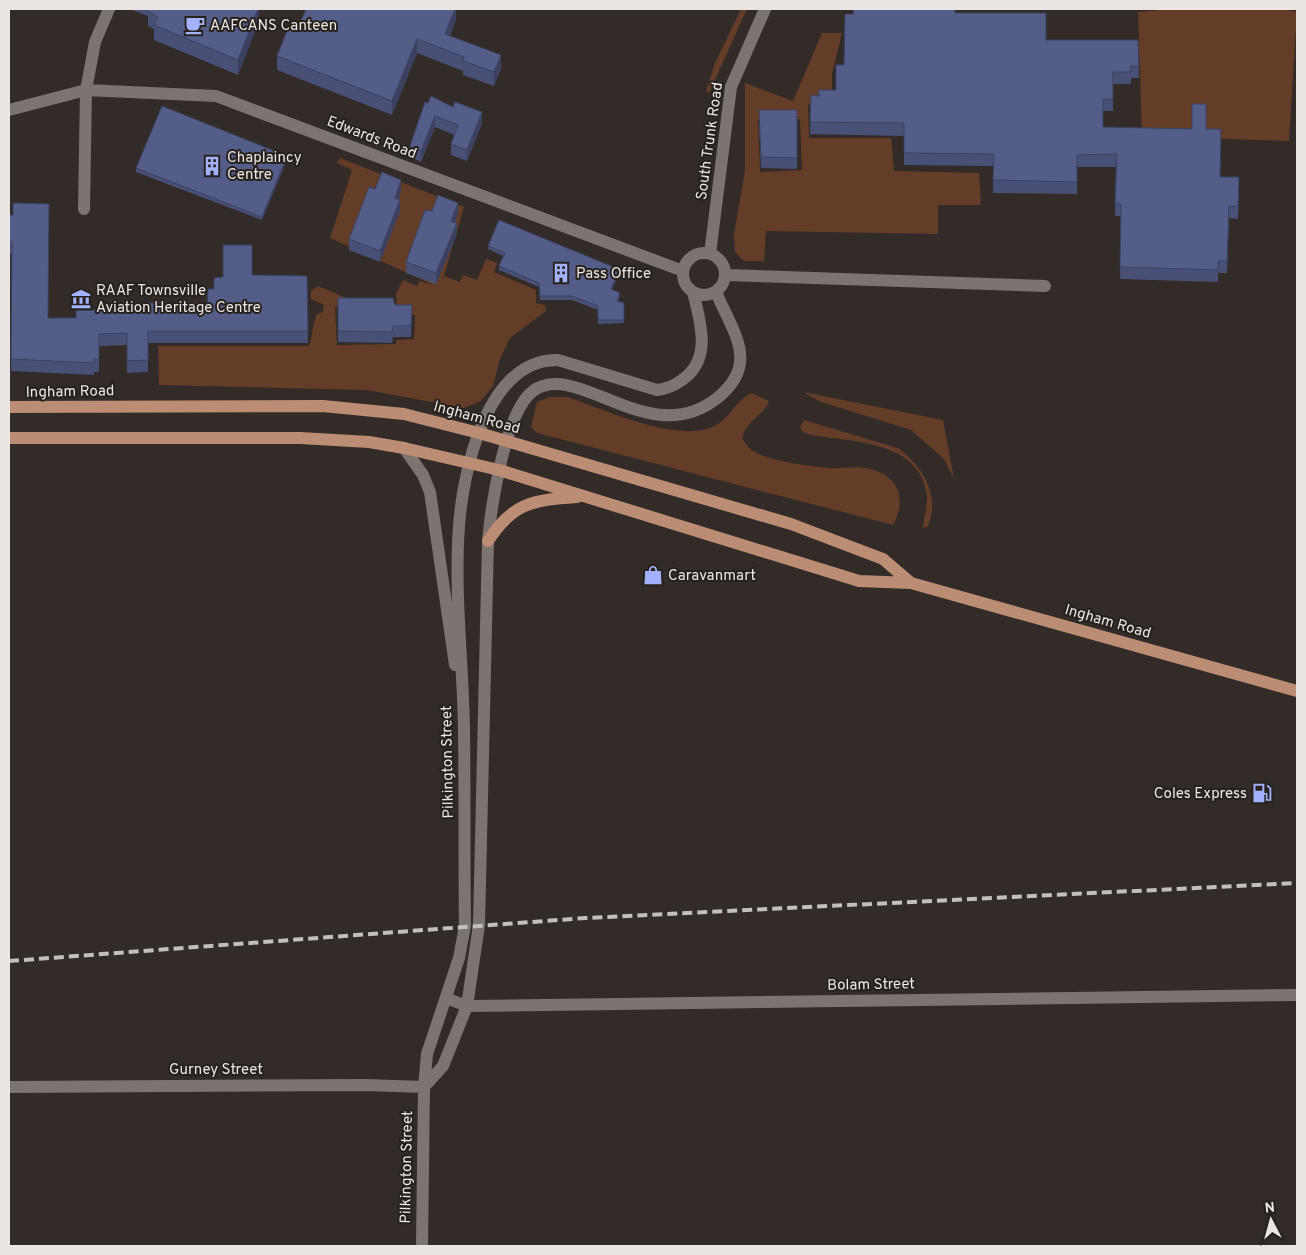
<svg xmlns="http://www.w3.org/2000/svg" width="1306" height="1255" viewBox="0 0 1306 1255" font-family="Overpass,sans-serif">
  <rect width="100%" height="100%" fill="#322b28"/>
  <path fill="#643d29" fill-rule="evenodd" d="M 741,9 L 747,9 L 709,93 L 706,91 L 715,63 Z
    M 1173,9 L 1281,9 L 1297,12 L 1289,141 L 1142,136 L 1138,12 Z
    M 822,33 L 842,33 L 832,73 L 832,98 L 808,105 L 809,138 L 891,138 L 894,171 L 979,173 L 981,205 L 938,205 L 938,234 L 766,231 L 764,261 L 744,261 L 735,252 L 734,234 L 745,171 L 745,83 L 793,101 ZM 800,119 L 802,170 L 760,172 L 758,120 Z
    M 340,158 L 464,207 L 444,276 L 460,282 L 463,275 L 477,280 L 486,259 L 497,263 L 494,272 L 536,290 L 536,303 L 545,305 L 546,311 L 510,338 L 500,359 L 493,386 L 481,401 L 464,408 L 367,390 L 159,385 L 158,346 L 309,346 C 313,335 312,325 317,314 L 323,312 L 324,305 L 311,299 L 311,291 L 318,286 L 369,307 L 335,307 L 337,345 L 396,344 L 396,340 L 414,339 L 415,315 L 397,313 L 396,294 L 403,280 L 417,286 L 419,281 L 434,285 L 330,238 L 352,170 L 337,163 Z
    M 803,392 L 943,420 L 954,479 L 944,459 L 911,430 L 821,402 Z
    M 751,393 L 769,401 C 764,416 747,419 742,438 C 745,442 748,448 752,450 C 769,462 810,466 831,468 C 842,469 855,466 866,468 C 898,474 908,498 893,525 L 537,433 L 531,427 L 537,402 L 550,397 L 568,397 C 605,410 678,444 715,426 C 730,418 736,400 751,393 Z
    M 804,420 L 898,448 C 922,466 941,495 928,526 L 923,528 C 924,518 927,507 927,497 C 922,441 853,442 811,435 L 803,432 L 800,427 Z"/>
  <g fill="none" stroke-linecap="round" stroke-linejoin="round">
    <path stroke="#7c7470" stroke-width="12" d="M 9,110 L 86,90 L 216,96 L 683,271
      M 84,209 L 86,90 L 95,42 L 109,9
      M683 274a21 21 0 1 1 42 0a21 21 0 1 1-42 0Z
      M 710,254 L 731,87 L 765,9
      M 726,275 L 1045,286
      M 404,448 L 423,475 L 430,492 L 455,665
      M 446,998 L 467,1006 L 1297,995
      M 9,1087 L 365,1085 L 424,1087
      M 424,1087 L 443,1066 L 467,1006 L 479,925 L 488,541 C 491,507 505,412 533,391 C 578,359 648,451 716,399 C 761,364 733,333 716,292
      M 422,1246 L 424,1087 L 427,1054 L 459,958 L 465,926 C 464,861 465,795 464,730 C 463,662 454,593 459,526 C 463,470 487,359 558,360 L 657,390 C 667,389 674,386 682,380 C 713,359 700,321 693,292"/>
    <path stroke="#bc8d75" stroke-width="12" d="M 9,407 L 323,406 L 404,414 L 479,433 L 791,524 L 883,559 L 911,583
      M 9,438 L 300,438 L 369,442 L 404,448 L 499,470 L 859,581 L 911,583 L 1297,691
      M 488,541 C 513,502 534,500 577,497"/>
    <path stroke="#c4bfbc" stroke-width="4" stroke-dasharray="10 5" stroke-linecap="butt" d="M 9,961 L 585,918 L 1297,883"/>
  </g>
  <path fill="#485075" d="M 130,9 L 259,9 L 259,21 L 238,75 L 154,40 L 154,29 L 148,26 L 148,16 Z
    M 456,9 L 456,19 L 450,36 L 501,69 L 494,86 L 463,75 L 463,71 L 417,53 L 392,115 L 277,70 L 277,56 L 296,32 Z
    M 853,9 L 955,13 L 1046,40 L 1138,40 L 1139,78 L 1131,78 L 1131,84 L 1113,84 L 1113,111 L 1103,111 L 1103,127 L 1206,129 L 1220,177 L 1239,190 L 1238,219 L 1229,218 L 1227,273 L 1218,273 L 1218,282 L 1120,279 L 1121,216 L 1115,216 L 1116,167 L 1077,167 L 1077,194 L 993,193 L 993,166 L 904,165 L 904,136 L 810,134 L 811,95 L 818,96 L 818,90 L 836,90 L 844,65 L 853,14 Z
    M 425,102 L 482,123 L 467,161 L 451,155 L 451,144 L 455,135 L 435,127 L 421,162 L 410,157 L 410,146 Z
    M 797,110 L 797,169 L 761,168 L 759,121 Z
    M 287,160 L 262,220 L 136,172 L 136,168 Z
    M 401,191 L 398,199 L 400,211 L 380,262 L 349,250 L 349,239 Z
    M 432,211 L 458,214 L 455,222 L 457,234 L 436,284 L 406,273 L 406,262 Z
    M 9,215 L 48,318 L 76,318 L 117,310 L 207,303 L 214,289 L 252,275 L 307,276 L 308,343 L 148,343 L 148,372 L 127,373 L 127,345 L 99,346 L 99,372 L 94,372 L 94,375 L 11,371 L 12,254 L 9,254 Z
    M 488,246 L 616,272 L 618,276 L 612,289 L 620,296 L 618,301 L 624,303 L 624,323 L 598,324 L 598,310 L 572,300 L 540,300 L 539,287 L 499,270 L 499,266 L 503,256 L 488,249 Z
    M 338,298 L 395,305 L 412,316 L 411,337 L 393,337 L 392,343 L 338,342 Z"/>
  <path fill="#3b415f" d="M 258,9 L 259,9 L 259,21 L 238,75 L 238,60 Z
    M 455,9 L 456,9 L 456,19 L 445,48 L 445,34 Z
    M 417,39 L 417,53 L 392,115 L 392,101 Z
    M 501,55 L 501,69 L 494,86 L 494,72 Z
    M 482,112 L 482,123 L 467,161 L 467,150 Z
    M 435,116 L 435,127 L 421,162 L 421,151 Z
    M 287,156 L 287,160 L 262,220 L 262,217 Z
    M 401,180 L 401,191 L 395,209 L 395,198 Z
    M 400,200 L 400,211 L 380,262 L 380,251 Z
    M 458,203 L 458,214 L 451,232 L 451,221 Z
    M 457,223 L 457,234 L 436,284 L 436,273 Z
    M 618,272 L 618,276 L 611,293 L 611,289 Z"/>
  <path fill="#545d88" stroke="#3b415f" d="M 149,9 L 258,9 L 238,60 L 154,25 L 158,17 L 148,11 Z
    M 306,9 L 455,9 L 445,34 L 501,55 L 494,72 L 463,61 L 464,57 L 417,39 L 392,101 L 277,56 L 288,28 L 296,32 Z
    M 853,9 L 955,9 L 955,13 L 1046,13 L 1046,40 L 1138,40 L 1139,66 L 1130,66 L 1131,72 L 1113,72 L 1113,99 L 1103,99 L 1103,127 L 1192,129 L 1192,104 L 1206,104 L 1206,129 L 1221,129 L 1220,177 L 1239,177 L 1238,207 L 1229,206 L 1227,261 L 1218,261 L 1218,270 L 1120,267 L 1121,204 L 1115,204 L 1117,154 L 1077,155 L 1077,182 L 993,180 L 994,154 L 904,153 L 904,123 L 810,122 L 811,95 L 820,96 L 818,90 L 836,90 L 836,65 L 844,65 L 845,14 L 854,14 Z
    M 431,96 L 453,107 L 455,102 L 482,112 L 467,150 L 451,144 L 458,125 L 435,116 L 421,151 L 410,146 L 425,102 L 428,103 Z
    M 162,106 L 287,156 L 262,217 L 136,168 Z
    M 759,110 L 797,110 L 797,158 L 761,157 Z
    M 382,172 L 401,180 L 395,198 L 400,200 L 380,251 L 349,239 L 369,187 L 375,189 Z
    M 438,195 L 458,203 L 451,221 L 457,223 L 436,273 L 406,262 L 425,210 L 432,211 Z
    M 13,203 L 49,204 L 48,318 L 76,318 L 76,310 L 117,310 L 117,303 L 207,303 L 208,289 L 214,289 L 214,278 L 223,277 L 223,245 L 252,245 L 252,275 L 307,276 L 308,331 L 148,331 L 148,360 L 127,361 L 127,333 L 99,334 L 99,360 L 94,359 L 94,363 L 11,359 L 12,242 L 9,242 L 9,215 L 13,215 Z
    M 499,220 L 616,268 L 615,271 L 618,272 L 611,289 L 620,293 L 617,301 L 624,303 L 624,320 L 598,320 L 598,306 L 572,296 L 540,296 L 539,283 L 499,266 L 505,253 L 488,246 Z
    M 338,298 L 393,298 L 395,305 L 412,305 L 411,326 L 393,326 L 392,332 L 338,331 Z"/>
  <defs>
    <symbol id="cafe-bare" viewBox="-9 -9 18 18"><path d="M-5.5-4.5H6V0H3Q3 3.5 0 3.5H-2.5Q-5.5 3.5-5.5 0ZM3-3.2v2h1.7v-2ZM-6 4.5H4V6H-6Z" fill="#a2b2fd" stroke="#28221e" stroke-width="2.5" paint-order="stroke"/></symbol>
    <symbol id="building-bare" viewBox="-9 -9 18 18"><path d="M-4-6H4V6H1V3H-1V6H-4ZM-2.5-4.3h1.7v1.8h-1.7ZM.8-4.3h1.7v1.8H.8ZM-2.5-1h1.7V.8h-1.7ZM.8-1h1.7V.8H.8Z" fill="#a2b2fd" stroke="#28221e" stroke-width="2.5" paint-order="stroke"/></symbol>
    <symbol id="museum-bare" viewBox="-9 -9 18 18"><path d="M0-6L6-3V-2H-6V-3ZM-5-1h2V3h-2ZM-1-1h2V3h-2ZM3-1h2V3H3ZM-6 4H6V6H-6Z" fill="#a2b2fd" stroke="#28221e" stroke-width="2.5" paint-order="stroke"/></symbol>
    <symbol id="shop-bare" viewBox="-9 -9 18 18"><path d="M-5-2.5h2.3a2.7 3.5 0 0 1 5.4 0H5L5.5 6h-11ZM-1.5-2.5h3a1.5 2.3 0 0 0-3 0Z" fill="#a2b2fd" stroke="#28221e" stroke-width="2.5" paint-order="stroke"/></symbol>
    <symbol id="fuel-bare" viewBox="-9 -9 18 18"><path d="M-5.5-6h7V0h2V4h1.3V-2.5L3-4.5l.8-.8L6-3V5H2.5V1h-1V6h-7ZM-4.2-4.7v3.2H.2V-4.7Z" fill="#a2b2fd" stroke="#28221e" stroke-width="2.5" paint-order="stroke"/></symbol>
  </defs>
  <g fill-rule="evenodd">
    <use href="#cafe-bare" x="181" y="11" width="28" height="28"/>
    <use href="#building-bare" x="198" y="152" width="28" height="28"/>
    <use href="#building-bare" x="547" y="259" width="28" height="28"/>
    <use href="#museum-bare" x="67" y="285" width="28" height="28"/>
    <use href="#shop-bare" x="639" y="561" width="28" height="28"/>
    <use href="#fuel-bare" x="1248" y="779" width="28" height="28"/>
  </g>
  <g text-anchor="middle" stroke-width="4" stroke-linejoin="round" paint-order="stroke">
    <g font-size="15" fill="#ebe6e3" stroke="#28221e" text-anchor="start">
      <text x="210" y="30">AAFCANS Canteen</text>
      <text x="227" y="162">Chaplaincy<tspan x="227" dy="17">Centre</tspan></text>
      <text x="576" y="278">Pass Office</text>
      <text x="96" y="295">RAAF Townsville<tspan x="96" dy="17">Aviation Heritage Centre</tspan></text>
      <text x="668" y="580">Caravanmart</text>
      <text x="1247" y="798" text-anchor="end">Coles Express</text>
    </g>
    <g font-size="15" fill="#ebe6e3" stroke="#28221e">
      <text transform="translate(372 137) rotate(21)" y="5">Edwards Road</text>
      <text transform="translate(709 141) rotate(-82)" y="5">South Trunk Road</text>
      <text transform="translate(70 391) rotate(-1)" y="5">Ingham Road</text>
      <text transform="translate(477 417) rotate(15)" y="5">Ingham Road</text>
      <text transform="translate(1108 621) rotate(16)" y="5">Ingham Road</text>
      <text transform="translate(447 762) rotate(-91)" y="5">Pilkington Street</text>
      <text transform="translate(871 984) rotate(-1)" y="5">Bolam Street</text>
      <text x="216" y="1074">Gurney Street</text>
      <text transform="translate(406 1167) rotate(-89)" y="5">Pilkington Street</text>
    </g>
  </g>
  <rect width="1306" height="1255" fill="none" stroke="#ebe6e3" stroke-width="20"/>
  <g transform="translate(1271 1220) rotate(354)" stroke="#28221e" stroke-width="4" paint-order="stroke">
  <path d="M0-4L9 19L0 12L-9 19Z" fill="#ebe6e3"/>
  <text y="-8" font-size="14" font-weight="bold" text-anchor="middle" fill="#ebe6e3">N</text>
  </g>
</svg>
